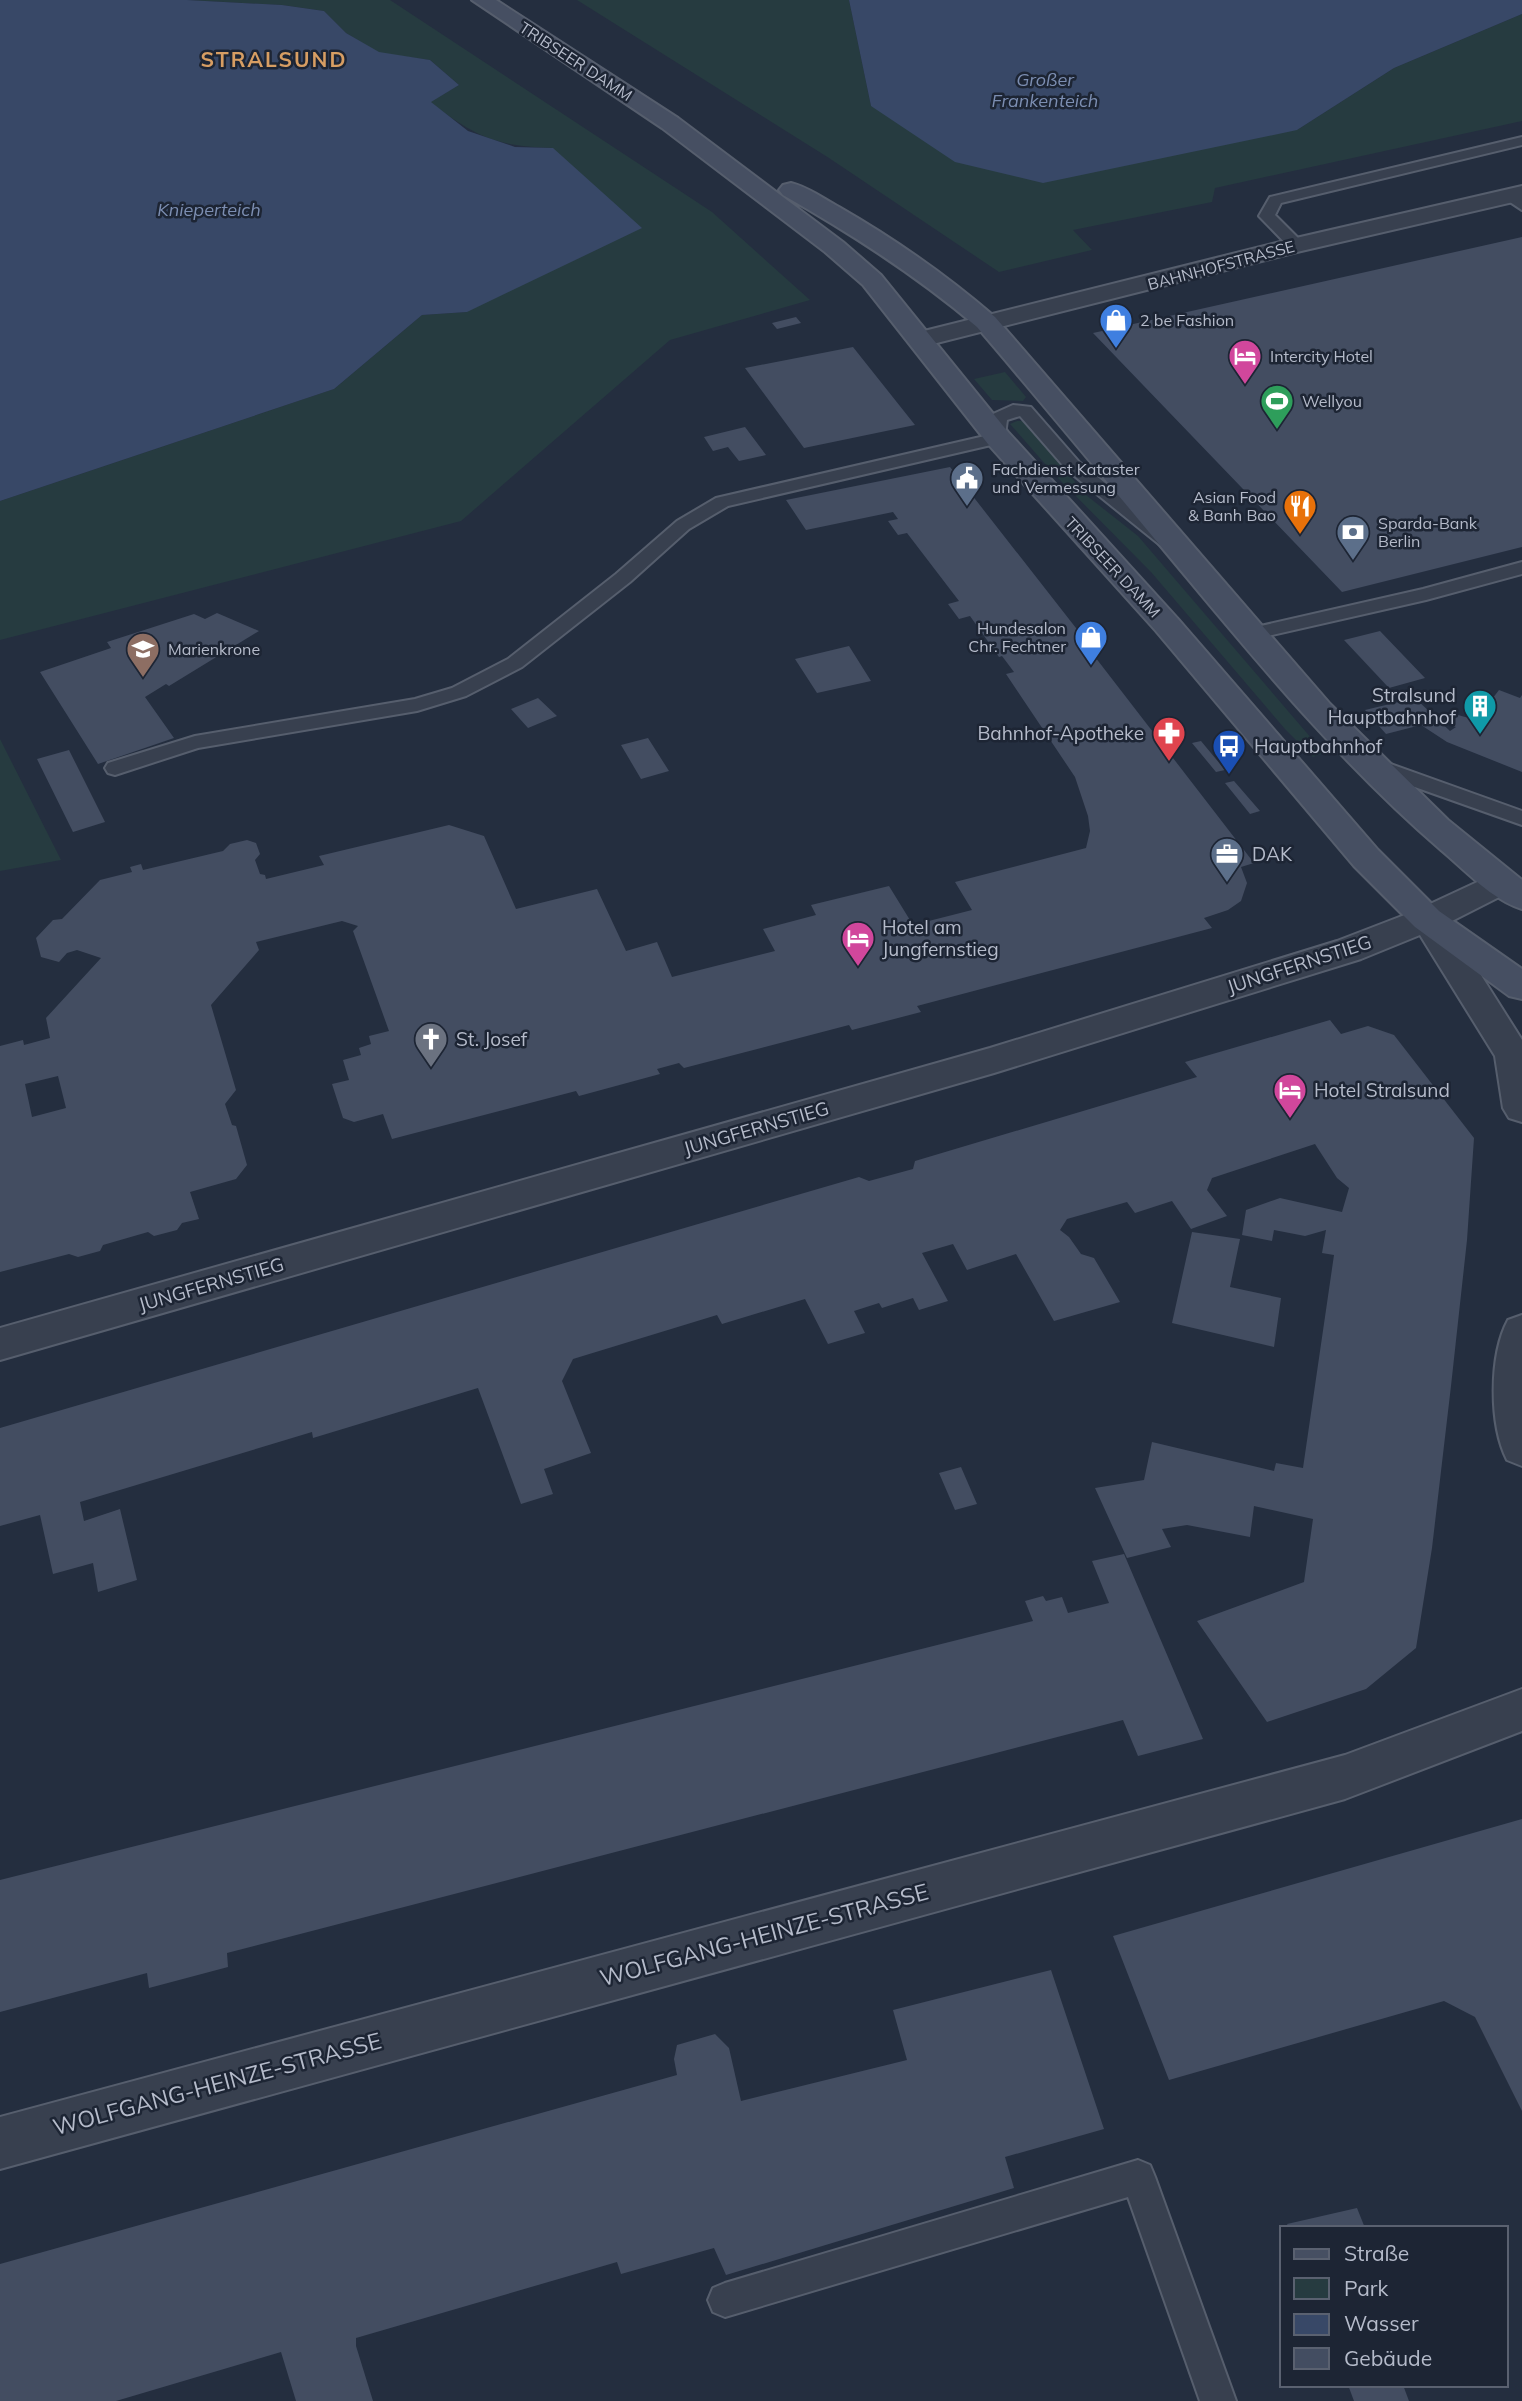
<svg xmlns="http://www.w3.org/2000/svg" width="1522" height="2401" viewBox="0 0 1522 2401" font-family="Mulish,sans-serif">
  <rect width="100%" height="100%" fill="#242e3f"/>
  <path fill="#263b40" d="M 187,0 L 390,0 L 712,212 L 810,300 L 670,340 L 461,521 L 0,640 L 0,501 L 334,389 L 422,315 L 467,312 L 553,148 C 495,146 476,137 430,102 L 459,85 L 430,60 L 379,53 L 346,33 L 324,11 L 282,5 Z
    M 577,0 L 849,0 L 871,106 L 1297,130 L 1394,68 L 1522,14 L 1522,121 L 1215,188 L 1212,202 L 1073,230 L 1092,250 L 999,272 L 829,158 Z
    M 1005,372 L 1026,397 L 1023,401 L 992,400 L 974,379 Z
    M 1017,421 L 1024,421 L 1086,495 L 1138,536 L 1324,753 L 1313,757 L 1285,729 L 1151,572 L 1053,473 L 1010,424 Z
    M 0,739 L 61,860 L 0,871 Z"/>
  <path fill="#384867" d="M 0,0 L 187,0 L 282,5 L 324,11 L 346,33 L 379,52 L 430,60 L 459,85 L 431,102 L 468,131 L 515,147 L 553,148 L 642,228 L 467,312 L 422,315 L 334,389 L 0,501 Z
    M 849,0 L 1522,0 L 1522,14 L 1394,68 L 1297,130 L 1043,183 L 955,162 L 871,106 Z"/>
  <path fill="#434d61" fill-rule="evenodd" d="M 1522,237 L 1522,547 L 1342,592 L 1093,333 Z
    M 796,317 L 801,323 L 777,329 L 772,323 Z
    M 853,347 L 915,425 L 804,448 L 745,368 Z
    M 745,427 L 766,455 L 739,461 L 728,447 L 713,451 L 704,437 Z
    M 950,467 L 1083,637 L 1075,639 L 1087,654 L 1092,653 L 1254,863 L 1241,867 L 1247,883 L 1241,901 L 1228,910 L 1204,918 L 1212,928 L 917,1006 L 921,1012 L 852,1030 L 849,1025 L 684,1068 L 679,1063 L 657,1069 L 660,1074 L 579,1096 L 576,1091 L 392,1139 L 383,1114 L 354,1122 L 343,1118 L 332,1084 L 349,1080 L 343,1060 L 361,1055 L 359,1048 L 371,1044 L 369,1036 L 389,1031 L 353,931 L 358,926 L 342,921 L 256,942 L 259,950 L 211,1005 L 236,1090 L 225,1104 L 232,1125 L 236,1126 L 247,1165 L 236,1179 L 190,1192 L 199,1219 L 182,1223 L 177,1230 L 154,1236 L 148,1232 L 103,1245 L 100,1251 L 78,1257 L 69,1254 L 0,1272 L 0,1046 L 23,1040 L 24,1045 L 50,1038 L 46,1018 L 101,958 L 77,950 L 67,953 L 59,962 L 41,957 L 36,938 L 53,920 L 62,919 L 100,880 L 132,872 L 130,867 L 141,864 L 143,870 L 223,851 L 230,844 L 247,840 L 256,843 L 260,854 L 255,860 L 260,874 L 265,875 L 266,879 L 324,865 L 319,856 L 449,825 L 484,836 L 516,909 L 597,889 L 626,951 L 657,942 L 672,977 L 775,951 L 763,929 L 816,915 L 811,905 L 889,886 L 913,925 L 972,910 L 955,882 L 1086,848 L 1090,831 L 1088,816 L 1075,777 L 1006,674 L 1014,672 L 1002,656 L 999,657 L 970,616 L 959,619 L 948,604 L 959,601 L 907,533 L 898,535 L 888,521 L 898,519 L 893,512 L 806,530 L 786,500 ZM 58,1076 L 66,1108 L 32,1117 L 25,1084 Z
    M 217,613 L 259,631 L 169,686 L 166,684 L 145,697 L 174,738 L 98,764 L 40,672 L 111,648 L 107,642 L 194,614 L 205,619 Z
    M 1380,631 L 1425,678 L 1389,688 L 1344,640 Z
    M 849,646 L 871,681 L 817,693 L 795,659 Z
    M 1499,690 L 1520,698 L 1522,695 L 1522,772 L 1447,742 L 1421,725 L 1386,734 L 1365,710 L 1415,698 L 1450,731 L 1456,727 L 1450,725 L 1458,715 L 1476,720 Z
    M 538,698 L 557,716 L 528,728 L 511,709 Z
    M 648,738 L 669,771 L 641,779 L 621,745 Z
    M 1201,741 L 1225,770 L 1216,772 L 1192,743 Z
    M 69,750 L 105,822 L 73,832 L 37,759 Z
    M 1234,781 L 1260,811 L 1250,814 L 1225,783 Z
    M 1330,1020 L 1341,1034 L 1368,1026 L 1394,1035 L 1474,1138 L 1467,1240 L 1451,1386 L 1432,1548 L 1416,1648 L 1366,1689 L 1267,1722 L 1197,1621 L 1304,1582 L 1313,1519 L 1254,1506 L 1250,1537 L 1187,1525 L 1162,1529 L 1171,1547 L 1127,1558 L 1095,1488 L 1144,1480 L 1152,1442 L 1274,1471 L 1276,1463 L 1303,1468 L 1334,1255 L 1322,1253 L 1326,1230 L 1305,1236 L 1274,1230 L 1272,1241 L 1242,1235 L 1246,1210 L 1280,1198 L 1342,1212 L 1349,1188 L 1337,1178 L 1315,1144 L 1212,1178 L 1207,1190 L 1227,1216 L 1191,1229 L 1172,1201 L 1135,1213 L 1127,1202 L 1067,1219 L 1060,1230 L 1069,1237 L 1081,1254 L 1094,1258 L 1120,1302 L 1054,1321 L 1016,1254 L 967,1270 L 953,1244 L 922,1253 L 948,1301 L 919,1310 L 913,1298 L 882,1308 L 879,1303 L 854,1311 L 865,1333 L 828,1344 L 805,1299 L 722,1324 L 717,1315 L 573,1359 L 562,1381 L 591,1453 L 544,1469 L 553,1494 L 521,1504 L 478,1388 L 313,1438 L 312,1432 L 80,1502 L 84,1521 L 120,1509 L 137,1580 L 98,1592 L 93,1563 L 53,1574 L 40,1515 L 0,1526 L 0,1428 L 859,1177 L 869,1181 L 913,1169 L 915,1161 L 1197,1077 L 1185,1062 Z
    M 1192,1232 L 1240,1239 L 1230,1287 L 1281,1298 L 1274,1347 L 1172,1323 Z
    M 961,1467 L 977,1504 L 955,1510 L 939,1473 Z
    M 1124,1554 L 1203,1739 L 1138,1756 L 1123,1720 L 227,1953 L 228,1967 L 149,1988 L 147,1973 L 0,2012 L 0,1880 L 1033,1621 L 1025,1601 L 1043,1596 L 1046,1601 L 1062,1597 L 1068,1613 L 1109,1603 L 1092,1561 Z
    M 1522,1819 L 1522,2111 L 1475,2017 L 1444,2001 L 1169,2080 L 1113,1936 Z
    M 1051,1970 L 1104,2129 L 1005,2157 L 1014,2188 L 726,2275 L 714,2248 L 621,2274 L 617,2262 L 356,2338 L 356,2346 L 373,2401 L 296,2401 L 281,2352 L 116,2401 L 0,2401 L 0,2264 L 677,2075 L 674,2059 L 677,2045 L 715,2034 L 729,2048 L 741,2101 L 907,2060 L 893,2010 Z
    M 1357,2208 L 1365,2228 L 1289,2228 L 1287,2224 Z
    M 1348,2385 L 1403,2385 L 1409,2401 L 1354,2401 Z"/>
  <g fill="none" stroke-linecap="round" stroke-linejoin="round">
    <defs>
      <path id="service" d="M 1522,137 L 1522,145 L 1281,203 L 1275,215 L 1302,242 L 1304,245 L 1302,248 L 1290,248 L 1259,216 L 1270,197 Z
        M 1509,191 L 1522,198 L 1522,210 L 1501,196 L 1504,193 Z
        M 1013,405 L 1031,407 L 1079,462 L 1172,537 L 1175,541 L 1172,545 L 1160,545 L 1067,470 L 1020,416 L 1007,420 L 1004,442 L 728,506 L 689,529 L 630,582 L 522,667 L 466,696 L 417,711 L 198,748 L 115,775 L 108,773 L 105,768 L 108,763 L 195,736 L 415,699 L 452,688 L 508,659 L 616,574 L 677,521 L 716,498 L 989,435 L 993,414 Z
        M 1522,562 L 1522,574 L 1426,600 L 1250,640 L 1240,634 L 1243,630 L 1423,589 Z
        M 1371,757 L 1522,811 L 1522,825 L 1364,769 L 1361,764 L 1364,759 Z
        M 1138,2160 L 1150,2165 L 1155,2177 L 1236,2401 L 1200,2401 L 1128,2197 L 725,2317 L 713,2312 L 708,2300 L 713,2288 L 725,2283 Z"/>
      <path id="minor" d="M 1522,186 L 1522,200 L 1297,252 L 921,347 L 912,344 L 908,339 L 912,334 L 1296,238 Z
        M 1501,871 L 1513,874 L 1518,882 L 1513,890 L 1448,923 L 1522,1040 L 1522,1122 L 1509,1118 L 1503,1108 L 1495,1056 L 1420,935 L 1361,959 L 994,1073 L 0,1360 L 0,1328 L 990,1048 L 1337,941 L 1415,911 Z
        M 1522,1315 L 1522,1466 L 1507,1460 C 1489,1425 1489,1355 1508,1320 Z
        M 1522,1689 L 1522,1731 L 1345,1799 L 0,2169 L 0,2117 L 1345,1755 Z"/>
      <path id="secondary" d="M 472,0 L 496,0 L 678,118 L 843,242 L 881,275 L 1008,432 L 1178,619 L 1378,850 L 1439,911 L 1522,969 L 1522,999 L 1509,996 L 1415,927 L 1354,866 L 1156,631 L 988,444 L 863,285 L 825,252 L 662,128 Z
        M 791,183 C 808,187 824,199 839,207 C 895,239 946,275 995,317 L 1330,704 L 1448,820 L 1522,880 L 1522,909 C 1492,900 1465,870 1441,850 C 1347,769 1267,674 1188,579 C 1118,495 1048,410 977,327 C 917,276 852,234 783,195 L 779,190 L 783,185 Z"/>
    </defs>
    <use href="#service" stroke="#565e6d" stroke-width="4"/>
    <use href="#minor" stroke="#565e6d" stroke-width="4"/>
    <use href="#secondary" stroke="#565e6d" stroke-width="4"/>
    <use href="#service" fill="#38404f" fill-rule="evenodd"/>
    <use href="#minor" fill="#38404f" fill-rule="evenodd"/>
    <use href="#secondary" fill="#464f62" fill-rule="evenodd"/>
  </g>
  <defs>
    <symbol id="shop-pin" viewBox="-11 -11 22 30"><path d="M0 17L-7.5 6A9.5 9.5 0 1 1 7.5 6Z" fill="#3f7fe0" stroke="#1d2534"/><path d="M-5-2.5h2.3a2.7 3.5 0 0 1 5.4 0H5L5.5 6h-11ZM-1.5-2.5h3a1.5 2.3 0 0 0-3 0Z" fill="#fff"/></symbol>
    <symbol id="hotel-pin" viewBox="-11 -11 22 30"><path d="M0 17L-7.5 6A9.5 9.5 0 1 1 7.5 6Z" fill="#d1479c" stroke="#1d2534"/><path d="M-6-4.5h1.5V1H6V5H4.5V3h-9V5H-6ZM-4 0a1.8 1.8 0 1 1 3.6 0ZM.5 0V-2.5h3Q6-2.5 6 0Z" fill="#fff"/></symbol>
    <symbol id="stadium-pin" viewBox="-11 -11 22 30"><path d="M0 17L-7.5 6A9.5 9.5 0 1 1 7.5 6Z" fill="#2e9e5b" stroke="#1d2534"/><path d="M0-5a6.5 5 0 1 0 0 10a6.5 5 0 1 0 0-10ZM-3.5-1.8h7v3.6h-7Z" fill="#fff"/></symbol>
    <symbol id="civic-pin" viewBox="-11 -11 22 30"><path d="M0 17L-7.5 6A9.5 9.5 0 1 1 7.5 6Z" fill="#5c6f8a" stroke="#1d2534"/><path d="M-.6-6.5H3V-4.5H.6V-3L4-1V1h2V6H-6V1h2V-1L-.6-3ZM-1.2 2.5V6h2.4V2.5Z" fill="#fff"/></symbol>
    <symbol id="restaurant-pin" viewBox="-11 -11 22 30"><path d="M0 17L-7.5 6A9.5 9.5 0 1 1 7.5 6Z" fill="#e8710a" stroke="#1d2534"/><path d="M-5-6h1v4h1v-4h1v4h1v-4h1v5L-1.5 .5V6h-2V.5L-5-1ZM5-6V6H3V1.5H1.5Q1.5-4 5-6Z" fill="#fff"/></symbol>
    <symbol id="bank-pin" viewBox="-11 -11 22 30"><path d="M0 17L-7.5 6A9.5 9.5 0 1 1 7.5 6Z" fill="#5c6f8a" stroke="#1d2534"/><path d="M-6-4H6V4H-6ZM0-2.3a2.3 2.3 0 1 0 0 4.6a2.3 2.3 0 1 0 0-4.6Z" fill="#fff"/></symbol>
    <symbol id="school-pin" viewBox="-11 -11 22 30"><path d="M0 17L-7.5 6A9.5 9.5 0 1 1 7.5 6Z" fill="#8d6e63" stroke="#1d2534"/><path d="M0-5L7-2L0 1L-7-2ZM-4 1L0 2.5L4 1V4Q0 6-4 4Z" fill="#fff"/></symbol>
    <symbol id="building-pin" viewBox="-11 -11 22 30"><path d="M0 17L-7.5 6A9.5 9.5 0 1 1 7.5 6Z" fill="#0f9aa8" stroke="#1d2534"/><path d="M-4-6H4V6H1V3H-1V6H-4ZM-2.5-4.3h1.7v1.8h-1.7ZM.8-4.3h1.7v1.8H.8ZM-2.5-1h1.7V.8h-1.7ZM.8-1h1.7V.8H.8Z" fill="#fff"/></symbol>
    <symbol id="pharmacy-pin" viewBox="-11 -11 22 30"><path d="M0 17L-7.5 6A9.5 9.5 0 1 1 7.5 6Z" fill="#e0444e" stroke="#1d2534"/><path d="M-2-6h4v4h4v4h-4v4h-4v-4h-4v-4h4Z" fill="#fff"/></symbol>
    <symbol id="bus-pin" viewBox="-11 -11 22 30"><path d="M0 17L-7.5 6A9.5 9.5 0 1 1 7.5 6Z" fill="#1a4fb4" stroke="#1d2534"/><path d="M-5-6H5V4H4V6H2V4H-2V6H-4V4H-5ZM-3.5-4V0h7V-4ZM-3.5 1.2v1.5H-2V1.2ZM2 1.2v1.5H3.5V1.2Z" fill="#fff"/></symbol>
    <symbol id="office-pin" viewBox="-11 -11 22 30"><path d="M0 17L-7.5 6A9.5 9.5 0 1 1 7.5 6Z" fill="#5c6f8a" stroke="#1d2534"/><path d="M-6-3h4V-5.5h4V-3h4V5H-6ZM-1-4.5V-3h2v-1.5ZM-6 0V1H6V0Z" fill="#fff"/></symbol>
    <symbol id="church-pin" viewBox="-11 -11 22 30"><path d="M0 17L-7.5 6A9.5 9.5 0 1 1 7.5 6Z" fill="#6b7280" stroke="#1d2534"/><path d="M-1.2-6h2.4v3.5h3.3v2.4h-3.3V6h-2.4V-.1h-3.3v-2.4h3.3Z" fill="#fff"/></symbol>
  </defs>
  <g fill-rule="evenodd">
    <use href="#shop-pin" x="1097" y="301" width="38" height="52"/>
    <use href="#hotel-pin" x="1226" y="337" width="38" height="52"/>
    <use href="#stadium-pin" x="1258" y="382" width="38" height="52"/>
    <use href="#civic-pin" x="948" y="459" width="38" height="52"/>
    <use href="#restaurant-pin" x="1281" y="487" width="38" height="52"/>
    <use href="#bank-pin" x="1334" y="513" width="38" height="52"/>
    <use href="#shop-pin" x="1072" y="618" width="38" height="52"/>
    <use href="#school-pin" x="124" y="630" width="38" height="52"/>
    <use href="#building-pin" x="1461" y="687" width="38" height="52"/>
    <use href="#pharmacy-pin" x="1150" y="714" width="38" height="52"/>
    <use href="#bus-pin" x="1210" y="727" width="38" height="52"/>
    <use href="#office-pin" x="1208" y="835" width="38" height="52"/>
    <use href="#hotel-pin" x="839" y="919" width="38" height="52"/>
    <use href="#church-pin" x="412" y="1020" width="38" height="52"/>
    <use href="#hotel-pin" x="1271" y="1071" width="38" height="52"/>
  </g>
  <g text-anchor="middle" stroke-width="5" stroke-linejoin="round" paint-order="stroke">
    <g font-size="16" fill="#b5bbca" stroke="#1d2534">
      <text transform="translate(576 61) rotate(33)" y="6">TRIBSEER DAMM</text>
      <text transform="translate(1221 265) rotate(-15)" y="6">BAHNHOFSTRASSE</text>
      <text transform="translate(1113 567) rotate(47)" y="6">TRIBSEER DAMM</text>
    </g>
    <g font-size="16" fill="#b5bbca" stroke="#1d2534" text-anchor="start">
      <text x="1140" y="326">2 be Fashion</text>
      <text x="1270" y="362">Intercity Hotel</text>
      <text x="1302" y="407">Wellyou</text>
      <text x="992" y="475">Fachdienst Kataster<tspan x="992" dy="18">und Vermessung</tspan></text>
      <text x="1276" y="503" text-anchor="end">Asian Food<tspan x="1276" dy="18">&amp; Banh Bao</tspan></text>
      <text x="1378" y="529">Sparda-Bank<tspan x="1378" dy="18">Berlin</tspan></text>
      <text x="1066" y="634" text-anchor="end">Hundesalon<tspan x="1066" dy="18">Chr. Fechtner</tspan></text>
      <text x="168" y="655">Marienkrone</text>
    </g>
    <g font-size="18" font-style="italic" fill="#7c8eb2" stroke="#1d2534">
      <text x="1045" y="86">Großer<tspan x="1045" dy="21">Frankenteich</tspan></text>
      <text x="209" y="216">Knieperteich</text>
    </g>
    <g font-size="19" fill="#b5bbca" stroke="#1d2534" text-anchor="start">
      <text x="1456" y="702" text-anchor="end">Stralsund<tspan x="1456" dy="22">Hauptbahnhof</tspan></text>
      <text x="1144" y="740" text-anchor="end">Bahnhof-Apotheke</text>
      <text x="1254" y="753">Hauptbahnhof</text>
      <text x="1252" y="861">DAK</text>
      <text x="882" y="934">Hotel am<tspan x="882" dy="22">Jungfernstieg</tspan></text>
      <text x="456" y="1046">St. Josef</text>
      <text x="1314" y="1097">Hotel Stralsund</text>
    </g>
    <g font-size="19" fill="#b5bbca" stroke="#1d2534">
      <text transform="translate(1299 964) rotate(-18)" y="7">JUNGFERNSTIEG</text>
      <text transform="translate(756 1128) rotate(-16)" y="7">JUNGFERNSTIEG</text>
      <text transform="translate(211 1284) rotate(-16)" y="7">JUNGFERNSTIEG</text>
    </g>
    <g font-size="21" font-weight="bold" letter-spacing="2" fill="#d79e63" stroke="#1d2534">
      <text x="274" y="67">STRALSUND</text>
    </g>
    <g font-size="23" fill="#b5bbca" stroke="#1d2534">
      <text transform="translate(764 1935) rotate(-15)" y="8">WOLFGANG-HEINZE-STRASSE</text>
      <text transform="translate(217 2084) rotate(-15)" y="8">WOLFGANG-HEINZE-STRASSE</text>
    </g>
  </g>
  <rect x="1280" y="2226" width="228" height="161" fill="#1d2534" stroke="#5a6170" stroke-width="2"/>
  <rect x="1294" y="2249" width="35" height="10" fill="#464f62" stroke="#5a6170" stroke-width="2"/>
  <text x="1344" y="2261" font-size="21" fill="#b5bbca">Straße</text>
  <rect x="1294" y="2278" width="35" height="21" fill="#263b40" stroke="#5a6170" stroke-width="2"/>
  <text x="1344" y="2296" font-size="21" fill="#b5bbca">Park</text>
  <rect x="1294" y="2314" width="35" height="21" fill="#384867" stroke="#5a6170" stroke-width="2"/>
  <text x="1344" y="2331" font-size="21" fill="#b5bbca">Wasser</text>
  <rect x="1294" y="2348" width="35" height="21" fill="#434d61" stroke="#5a6170" stroke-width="2"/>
  <text x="1344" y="2366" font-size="21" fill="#b5bbca">Gebäude</text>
</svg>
